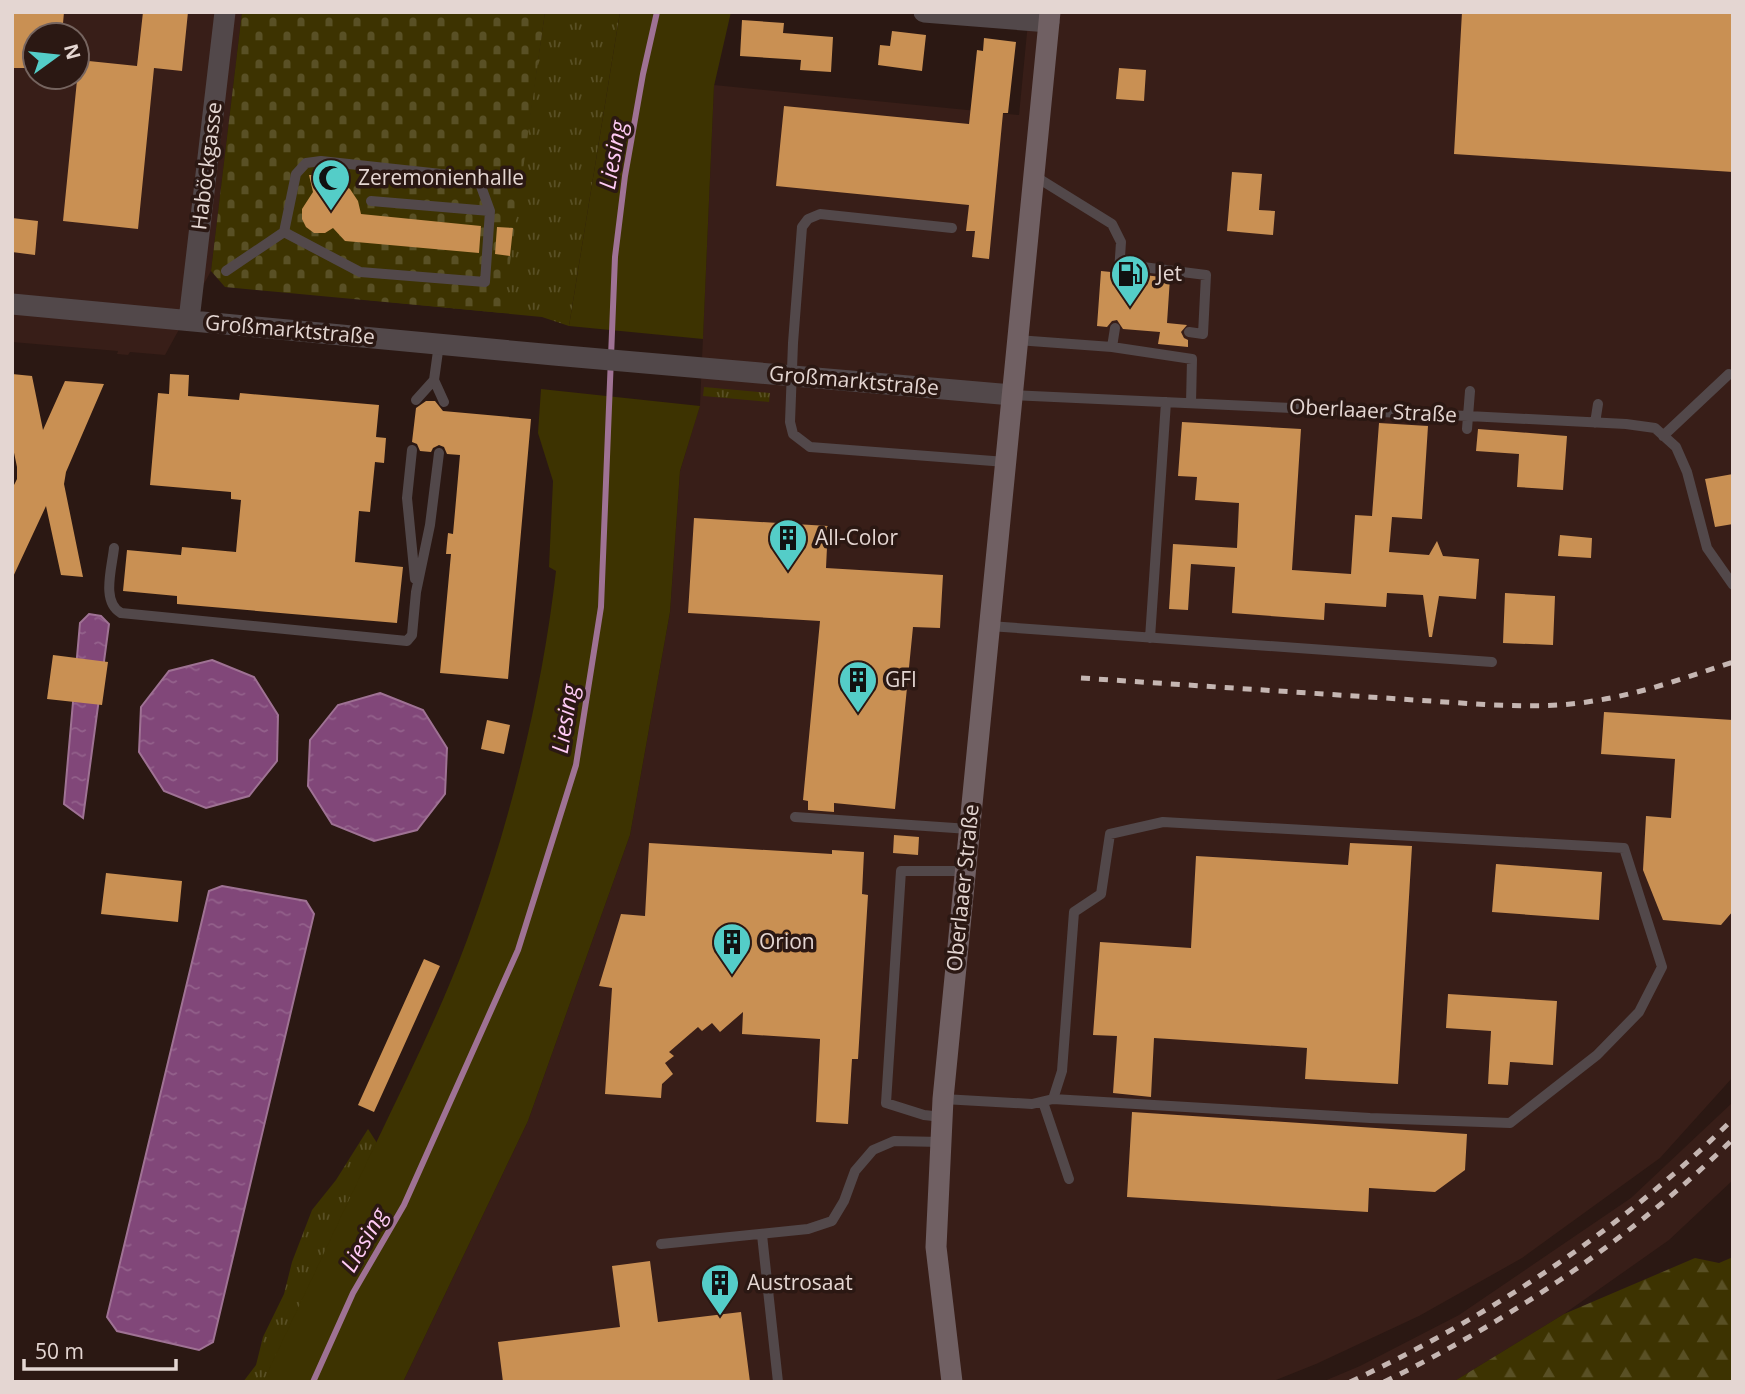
<svg xmlns="http://www.w3.org/2000/svg" width="1745" height="1394" viewBox="0 0 1745 1394" font-family="'Open Sans',sans-serif">
  <defs>
    <pattern id="grass-tufts" width="24" height="20" patternUnits="userSpaceOnUse" patternTransform="scale(1.75)"><rect width="24" height="20" fill="#3d3301"/><path d="M3 7l-1-3M5 7V3M7 7l1-3M15 17l-1-3M17 17v-4M19 17l1-3" fill="none" stroke="#595025"/></pattern>
    <pattern id="forest-firs" width="22" height="20" patternUnits="userSpaceOnUse" patternTransform="scale(1.75)"><rect width="22" height="20" fill="#3d3301"/><path d="M5 1l3.5 6h-7zM16 11l3.5 6h-7z" fill="#595025"/></pattern>
    <pattern id="cemetery-stones" width="16" height="16" patternUnits="userSpaceOnUse" patternTransform="scale(1.75)"><rect width="16" height="16" fill="#3d3301"/><path d="M2 7V4a2 2 0 0 1 4 0v3zM10 15v-3a2 2 0 0 1 4 0v3z" fill="#595025"/></pattern>
    <pattern id="water-ripples" width="26" height="14" patternUnits="userSpaceOnUse" patternTransform="scale(1.75)"><rect width="26" height="14" fill="#814779"/><path d="M2 4q2-2 4 0t4 0M15 11q2-2 4 0t4 0" fill="none" stroke="#93618b"/></pattern>
  </defs>
  <rect width="100%" height="100%" fill="#2b1813"/>
  <path fill="#381e18" fill-rule="evenodd" d="M 12,12 L 242,12 L 211,271 L 165,355 L 130,352 L 128,355 L 117,354 L 118,351 L 12,342 ZM 35,35 L 77,35 L 77,77 L 35,77 Z
    M 1029,12 L 1733,12 L 1733,1077 L 1660,1158 L 1522,1258 L 1419,1316 L 1316,1364 L 1271,1382 L 403,1382 L 528,1121 L 630,835 L 670,612 L 680,471 L 700,405 L 714,85 L 1019,115 Z
    M 1733,1102 L 1733,1180 L 1669,1240 L 1564,1314 L 1453,1382 L 1322,1382 L 1360,1366 L 1459,1315 L 1631,1198 Z"/>
  <path fill="url(#grass-tufts)" d="M 545,12 L 620,12 L 569,326 L 542,317 L 368,300 L 521,177 Z
    M 704,387 L 770,393 L 769,402 L 703,396 Z
    M 368,1129 L 377,1143 L 302,1382 L 243,1382 L 256,1365 L 263,1337 L 284,1294 L 292,1262 L 312,1210 L 336,1180 Z"/>
  <path fill="url(#forest-firs)" d="M 1733,1257 L 1733,1382 L 1453,1382 L 1564,1314 L 1695,1258 L 1719,1263 Z"/>
  <path fill="url(#cemetery-stones)" d="M 242,12 L 545,12 L 503,313 L 225,287 L 211,271 Z"/>
  <path fill="#3d3301" d="M 620,12 L 731,12 L 714,86 L 703,339 L 569,326 Z
    M 541,389 L 700,406 L 680,471 L 670,612 L 630,835 L 528,1121 L 403,1382 L 263,1382 C 301,1302 338,1223 376,1143 C 408,1076 441,1010 467,940 C 510,824 542,694 556,571 L 549,567 L 553,481 L 538,433 Z"/>
  <path fill="url(#water-ripples)" stroke="#9f7294" stroke-width="2" d="M 89,614 L 101,616 L 109,624 L 83,818 L 64,804 L 80,623 Z
    M 212,660 L 254,677 L 278,715 L 277,761 L 249,796 L 206,808 L 164,791 L 139,752 L 141,707 L 169,671 Z
    M 380,693 L 423,710 L 447,748 L 445,794 L 417,830 L 374,841 L 332,824 L 308,786 L 310,740 L 338,705 Z
    M 222,886 L 306,901 L 314,914 L 213,1342 L 199,1350 L 117,1331 L 107,1317 L 209,891 Z"/>
  <g fill="none" stroke-linecap="round" stroke-linejoin="round">
    <path stroke="#9f7294" stroke-width="6" d="M 313,1382 L 353,1293 L 404,1205 L 518,950 L 576,765 L 601,607 L 615,257 L 625,176 L 643,74 L 657,12"/>
  </g>
  <path fill="#c99053" d="M 12,12 L 64,12 L 62,35 L 35,35 L 35,68 L 12,68 Z
    M 143,12 L 188,12 L 182,71 L 154,68 L 138,229 L 63,221 L 79,60 L 137,66 Z
    M 1462,12 L 1733,12 L 1733,172 L 1454,154 Z
    M 742,20 L 784,23 L 783,33 L 833,37 L 831,72 L 800,70 L 801,60 L 740,56 Z
    M 892,31 L 926,35 L 922,71 L 878,65 L 880,45 L 890,46 Z
    M 984,38 L 1016,42 L 1008,113 L 1003,113 L 989,259 L 972,257 L 975,231 L 966,231 L 969,205 L 776,186 L 784,106 L 969,124 L 977,50 L 983,51 Z
    M 1119,68 L 1146,70 L 1144,101 L 1116,99 Z
    M 1232,172 L 1262,174 L 1259,210 L 1275,211 L 1273,235 L 1227,231 Z
    M 309,175 L 327,175 L 338,179 L 350,189 L 358,201 L 361,214 L 481,226 L 479,253 L 345,241 L 333,228 L 325,233 L 314,233 L 306,227 L 302,219 L 302,209 L 313,192 Z
    M 12,218 L 38,221 L 35,255 L 12,252 Z
    M 497,227 L 513,228 L 510,256 L 495,254 Z
    M 1101,271 L 1111,272 L 1112,276 L 1118,280 L 1123,279 L 1127,273 L 1170,278 L 1167,323 L 1187,325 L 1181,332 L 1184,338 L 1188,340 L 1188,347 L 1158,344 L 1160,332 L 1123,329 L 1117,320 L 1112,321 L 1107,327 L 1097,326 Z
    M 12,374 L 32,376 L 43,430 L 65,381 L 104,384 L 66,472 L 64,484 L 83,577 L 61,575 L 46,506 L 12,579 L 12,489 L 17,479 L 17,467 L 12,443 Z
    M 170,374 L 189,375 L 188,396 L 239,400 L 240,393 L 379,405 L 376,437 L 386,438 L 384,463 L 375,462 L 370,512 L 359,511 L 355,562 L 403,567 L 397,623 L 177,604 L 177,596 L 123,591 L 127,550 L 181,555 L 182,547 L 236,552 L 241,500 L 231,499 L 231,492 L 150,485 L 158,393 L 169,394 Z
    M 426,401 L 435,401 L 443,411 L 531,419 L 508,679 L 440,673 L 451,554 L 446,554 L 447,543 L 448,533 L 453,534 L 460,455 L 447,454 L 444,447 L 439,445 L 433,448 L 431,452 L 420,451 L 417,444 L 412,442 L 416,408 Z
    M 1182,422 L 1301,429 L 1292,570 L 1351,574 L 1355,515 L 1372,516 L 1379,423 L 1428,426 L 1422,519 L 1392,517 L 1389,552 L 1429,555 L 1437,541 L 1443,556 L 1479,559 L 1476,599 L 1439,596 L 1432,637 L 1429,637 L 1423,595 L 1387,593 L 1386,607 L 1325,603 L 1324,620 L 1232,613 L 1235,567 L 1191,564 L 1188,610 L 1169,609 L 1173,544 L 1237,548 L 1239,503 L 1195,500 L 1197,477 L 1178,476 Z
    M 1478,429 L 1567,436 L 1563,490 L 1517,487 L 1519,454 L 1476,451 Z
    M 1733,474 L 1733,524 L 1715,527 L 1705,479 Z
    M 694,518 L 828,526 L 826,568 L 943,575 L 940,628 L 913,627 L 895,809 L 834,803 L 834,812 L 808,810 L 808,801 L 803,800 L 820,621 L 688,613 Z
    M 1560,535 L 1592,538 L 1591,558 L 1558,556 Z
    M 1505,593 L 1555,596 L 1553,645 L 1503,643 Z
    M 53,655 L 108,662 L 102,705 L 47,699 Z
    M 1604,712 L 1733,720 L 1733,911 L 1721,925 L 1663,920 L 1643,870 L 1646,816 L 1671,818 L 1675,759 L 1601,754 Z
    M 487,720 L 510,725 L 504,754 L 481,749 Z
    M 894,835 L 919,837 L 918,855 L 893,853 Z
    M 649,843 L 832,854 L 832,850 L 864,852 L 862,894 L 868,895 L 858,1059 L 852,1059 L 848,1124 L 816,1122 L 820,1039 L 742,1034 L 743,1012 L 720,1032 L 712,1023 L 702,1031 L 698,1027 L 669,1052 L 674,1056 L 665,1063 L 673,1074 L 662,1084 L 661,1098 L 605,1094 L 612,988 L 599,986 L 621,914 L 645,916 Z
    M 1350,843 L 1412,846 L 1398,1084 L 1305,1079 L 1307,1048 L 1154,1038 L 1151,1097 L 1113,1093 L 1117,1036 L 1093,1035 L 1100,942 L 1191,948 L 1196,856 L 1348,865 Z
    M 1496,864 L 1602,872 L 1599,920 L 1492,912 Z
    M 106,873 L 182,881 L 178,922 L 101,914 Z
    M 424,959 L 440,966 L 374,1112 L 358,1105 Z
    M 1448,994 L 1557,1001 L 1553,1065 L 1510,1062 L 1508,1085 L 1488,1084 L 1491,1031 L 1446,1028 Z
    M 1132,1112 L 1467,1134 L 1465,1170 L 1435,1192 L 1369,1188 L 1368,1212 L 1127,1197 Z
    M 650,1261 L 658,1322 L 741,1312 L 750,1382 L 503,1382 L 498,1342 L 620,1327 L 612,1266 Z"/>
  <g fill="none" stroke-linecap="round" stroke-linejoin="round">
    <path stroke="#52484a" stroke-width="10" d="M 1033,175 L 1112,224 L 1121,242 L 1119,272
      M 952,228 L 820,214 L 808,219 L 802,227 L 793,343 L 790,422 L 793,434 L 810,447 L 1006,462
      M 284,232 L 360,272 L 485,282 L 490,211 L 371,201
      M 1119,264 L 1206,275 L 1203,334 L 1189,332
      M 226,271 L 284,232 L 296,174 L 306,163 L 321,161 L 478,178 L 490,211
      M 1017,340 L 1112,347 L 1115,328
      M 439,344 L 434,380 L 444,402
      M 1112,347 L 1192,359 L 1191,403
      M 1012,395 L 1468,416 L 1626,424 L 1655,428 L 1676,447 L 1687,472 L 1707,548 L 1733,585
      M 416,400 L 434,380
      M 1595,423 L 1598,404
      M 1467,429 L 1470,391
      M 1663,436 L 1729,374
      M 412,450 L 407,498 L 415,579
      M 114,548 C 112,568 101,602 121,613 L 407,641 L 412,635 L 416,592 L 430,525 L 439,453
      M 989,626 L 1492,662
      M 1150,638 L 1166,402
      M 795,817 L 969,829
      M 943,1099 L 1032,1104 L 1053,1099 L 1062,1071 L 1074,912 L 1101,894 L 1110,834 L 1163,822 L 1624,848 L 1662,967 L 1639,1012 L 1597,1055 L 1510,1123 L 1370,1118 L 1053,1099
      M 1043,1102 L 1069,1179
      M 942,1117 L 924,1115 L 886,1103 L 901,871 L 965,871
      M 762,1235 L 778,1382
      M 661,1244 L 808,1229 L 832,1221 L 844,1201 L 855,1171 L 873,1150 L 894,1141 L 941,1142"/>
    <path stroke="#52484a" stroke-width="21" d="M 924,12 L 1049,22
      M 12,304 L 554,355 L 1012,395
      M 189,320 L 225,12"/>
    <path stroke="#706063" stroke-width="21" d="M 952,1382 L 936,1247 L 943,1099 L 1050,12"/>
    <path stroke="#c5b6b2" stroke-width="5" stroke-dasharray="9 9" stroke-linecap="butt" d="M 1081,678 L 1491,705 C 1525,706 1559,707 1593,701 C 1641,694 1687,677 1733,662
      M 1350,1382 C 1491,1316 1622,1229 1733,1119
      M 1384,1382 C 1511,1320 1632,1238 1733,1139"/>
  </g>
  <defs>
    <symbol id="mosque-pin" viewBox="-11 -11 22 30"><path d="M0 17L-7.5 6A9.5 9.5 0 1 1 7.5 6Z" fill="#54cdc8" stroke="#2b1813"/><path d="M3.5-4.9A6 6 0 1 0 3.5 4.9A5 5 0 1 1 3.5-4.9Z" fill="#111"/></symbol>
    <symbol id="fuel-pin" viewBox="-11 -11 22 30"><path d="M0 17L-7.5 6A9.5 9.5 0 1 1 7.5 6Z" fill="#54cdc8" stroke="#2b1813"/><path d="M-5.5-6h7V0h2V4h1.3V-2.5L3-4.5l.8-.8L6-3V5H2.5V1h-1V6h-7ZM-4.2-4.7v3.2H.2V-4.7Z" fill="#111"/></symbol>
    <symbol id="building-pin" viewBox="-11 -11 22 30"><path d="M0 17L-7.5 6A9.5 9.5 0 1 1 7.5 6Z" fill="#54cdc8" stroke="#2b1813"/><path d="M-4-6H4V6H1V3H-1V6H-4ZM-2.5-4.3h1.7v1.8h-1.7ZM.8-4.3h1.7v1.8H.8ZM-2.5-1h1.7V.8h-1.7ZM.8-1h1.7V.8H.8Z" fill="#111"/></symbol>
  </defs>
  <g fill-rule="evenodd">
    <use href="#mosque-pin" x="309" y="156" width="44" height="60"/>
    <use href="#fuel-pin" x="1108" y="252" width="44" height="60"/>
    <use href="#building-pin" x="766" y="516" width="44" height="60"/>
    <use href="#building-pin" x="836" y="658" width="44" height="60"/>
    <use href="#building-pin" x="710" y="920" width="44" height="60"/>
    <use href="#building-pin" x="698" y="1261" width="44" height="60"/>
  </g>
  <g text-anchor="middle" stroke-width="7" stroke-linejoin="round" paint-order="stroke">
    <g font-size="21" fill="#e4d6d2" stroke="#2b1813">
      <text transform="translate(207 166) rotate(-83)" y="7">Haböckgasse</text>
      <text transform="translate(290 330) rotate(5)" y="7">Großmarktstraße</text>
      <text transform="translate(854 381) rotate(5)" y="7">Großmarktstraße</text>
      <text transform="translate(1373 411) rotate(3)" y="7">Oberlaaer Straße</text>
      <text transform="translate(963 888) rotate(-84)" y="7">Oberlaaer Straße</text>
    </g>
    <g font-size="21" fill="#e4d6d2" stroke="#2b1813" text-anchor="start">
      <text x="358" y="185">Zeremonienhalle</text>
      <text x="1157" y="281">Jet</text>
      <text x="815" y="545">All-Color</text>
      <text x="885" y="687">GFI</text>
      <text x="759" y="949">Orion</text>
      <text x="747" y="1290">Austrosaat</text>
    </g>
    <g font-size="23" font-style="italic" fill="#ffcbf5" stroke="#2b1813">
      <text transform="translate(613 155) rotate(-80)" y="8">Liesing</text>
      <text transform="translate(565 719) rotate(-81)" y="8">Liesing</text>
      <text transform="translate(364 1240) rotate(-60)" y="8">Liesing</text>
    </g>
  </g>
  <rect width="1745" height="1394" fill="none" stroke="#e4d6d2" stroke-width="28"/>
  <g transform="translate(56 56) rotate(75)"><circle r="33" fill="#2b1813" stroke="#75645f" stroke-width="2"/>
  <path d="M0-5L12 26L0 18L-12 26Z" fill="#54cdc8"/>
  <text y="-10" font-size="19" font-weight="bold" text-anchor="middle" fill="#e4d6d2">N</text>
  </g>
  <path d="M24 1359v10h152v-10" fill="none" stroke="#e4d6d2" stroke-width="3.5"/>
  <text x="35" y="1359" font-size="21" fill="#e4d6d2" stroke="#2b1813" stroke-width="5" paint-order="stroke">50 m</text>
</svg>
